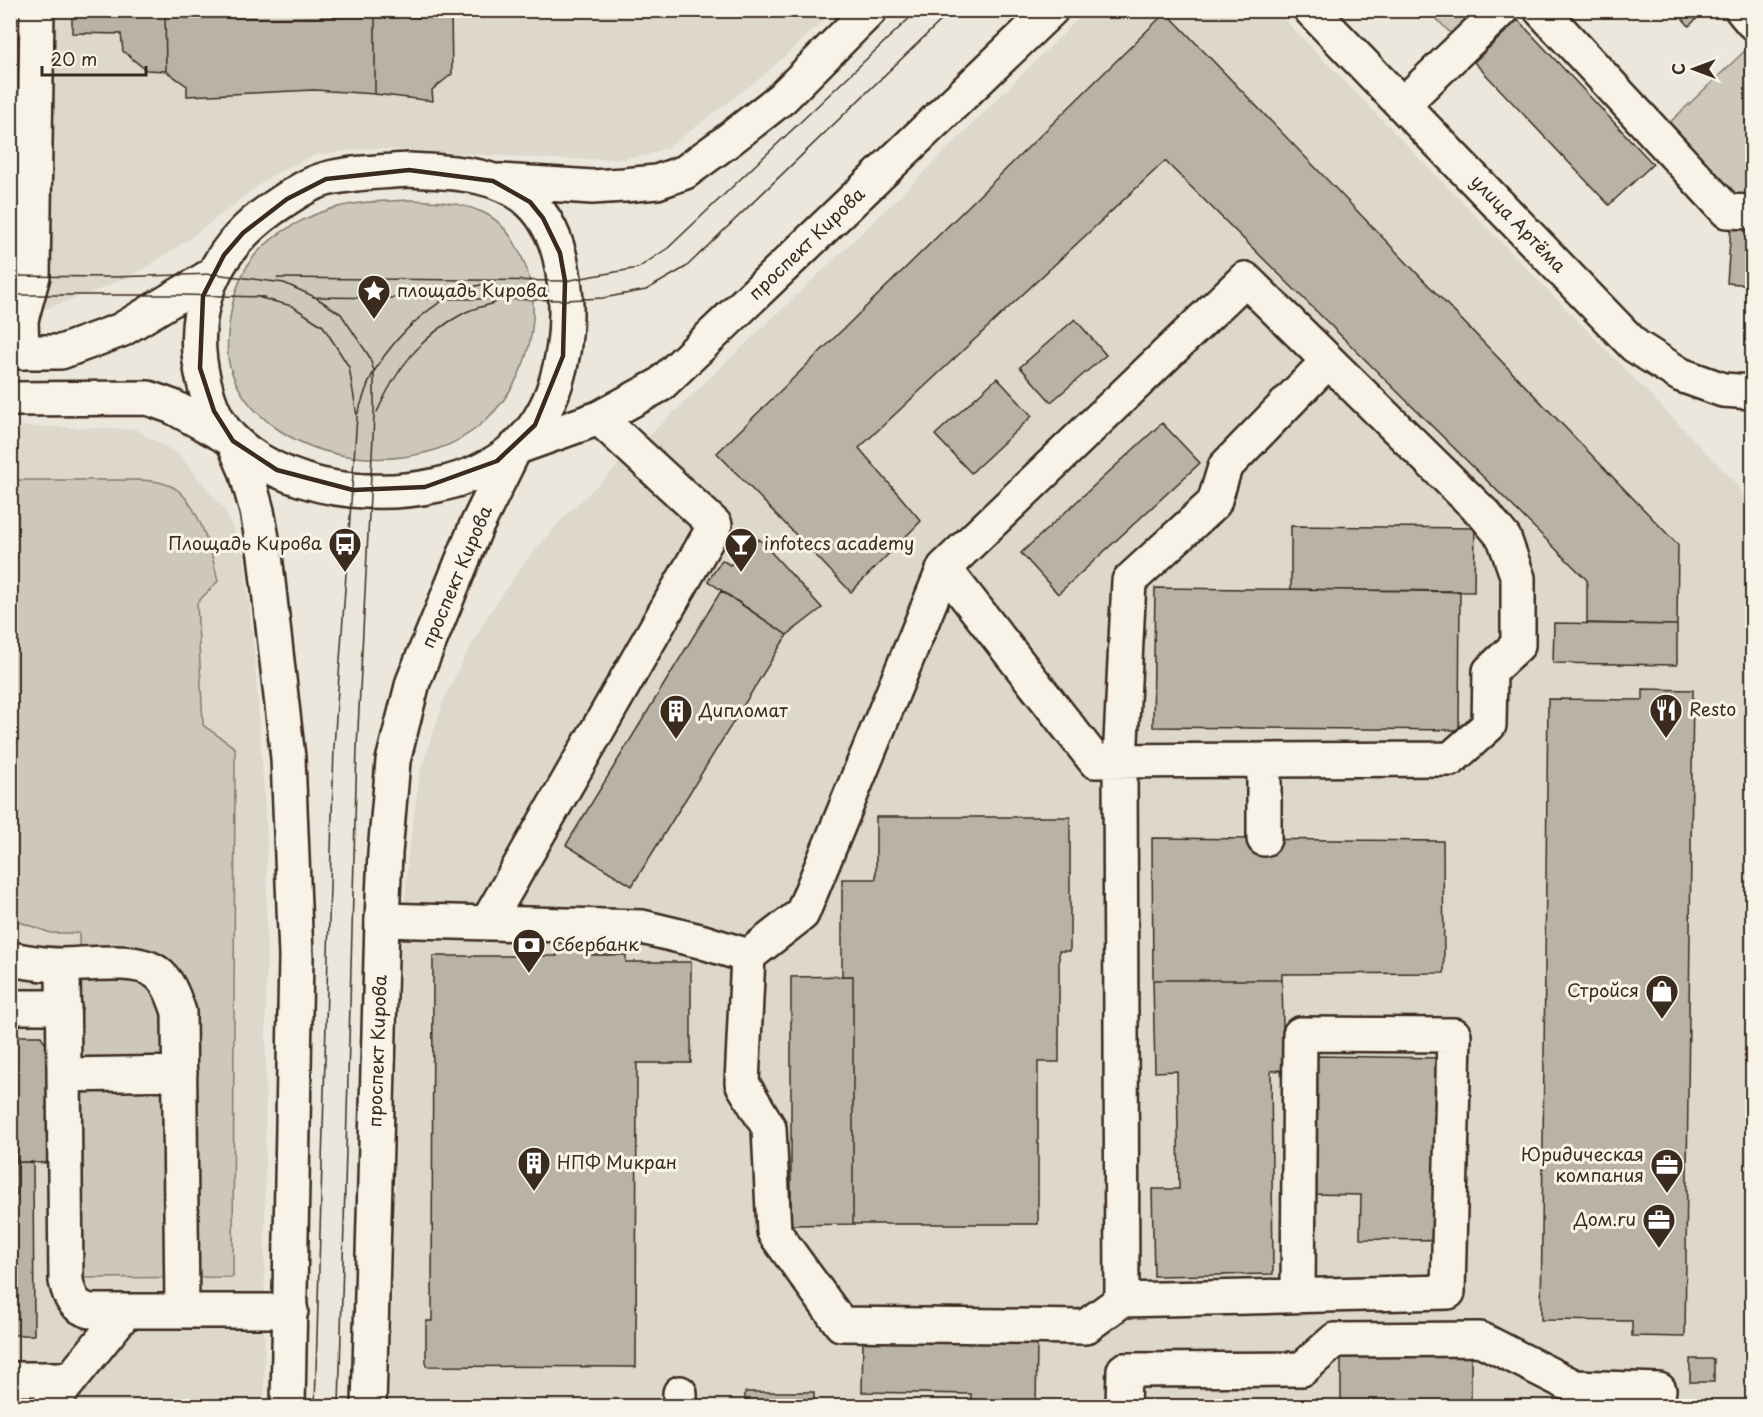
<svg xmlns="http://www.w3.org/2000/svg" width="1763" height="1417" viewBox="0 0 1763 1417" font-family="'Playpen Sans',sans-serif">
  <rect width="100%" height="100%" fill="#ece7dc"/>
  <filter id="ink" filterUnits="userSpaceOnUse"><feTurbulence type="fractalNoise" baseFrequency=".0167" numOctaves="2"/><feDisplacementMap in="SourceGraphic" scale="12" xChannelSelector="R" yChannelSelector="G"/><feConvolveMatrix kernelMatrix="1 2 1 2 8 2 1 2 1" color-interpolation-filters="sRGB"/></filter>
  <g filter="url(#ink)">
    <path fill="#ddd7cc" d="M 11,11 L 834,11 L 764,75 L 669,147 L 647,155 L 622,159 L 556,159 L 370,148 L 315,155 L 271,176 L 189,239 L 145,268 L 101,289 L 11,321 Z
      M 1086,11 L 1276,11 L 1733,480 L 1752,508 L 1752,1406 L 389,1406 L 401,955 L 408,857 L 420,772 L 444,700 L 462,662 L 489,614 L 524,563 L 564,517 L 890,206 Z
      M 11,426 L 135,429 L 179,455 L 224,509 L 244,554 L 255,661 L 267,837 L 264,1406 L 11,1406 Z"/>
    <path fill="#cec8bc" stroke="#84796d" stroke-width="1.5" d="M 1429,11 L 1478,11 L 1452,35 Z
      M 1752,44 L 1752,199 L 1732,198 L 1665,127 Z
      M 410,200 C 435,201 459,202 482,212 C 503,221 516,242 524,262 C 553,335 511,426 435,450 C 410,458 381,460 354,457 C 304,451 248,422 231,370 C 225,354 228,329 231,312 C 234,293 243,268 256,254 C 275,232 310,214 338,207 C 362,201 386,201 410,200 Z
      M 11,480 L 140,480 C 154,481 169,482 180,492 C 201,512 212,553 218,581 L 197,603 L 203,725 L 235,748 L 233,1277 L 82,1278 L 79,933 L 51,933 L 11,919 Z"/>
    <path fill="#bab2a7" stroke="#3b2a1e" stroke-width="1.5" d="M 72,10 L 185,10 L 165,11 L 166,71 L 146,70 L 123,51 L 121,34 L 72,33 Z
      M 1675,10 L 1706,10 L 1689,26 Z
      M 165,11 L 185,11 L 185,18 L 375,17 L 375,94 L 314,90 L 187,96 L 187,86 L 166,71 Z
      M 451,11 L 452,74 L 432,90 L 433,101 L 375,94 L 375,17 L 427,17 L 427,12 Z
      M 1166,12 L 1678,545 L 1677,625 L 1587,623 L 1587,580 L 1165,161 L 859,448 L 921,521 L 851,592 L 717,453 Z
      M 1518,20 L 1653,164 L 1609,205 L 1474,62 Z
      M 1731,226 L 1752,227 L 1752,285 L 1727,283 Z
      M 1075,319 L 1106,355 L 1051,402 L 1020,367 Z
      M 997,378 L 1032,416 L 971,473 L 935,435 Z
      M 1162,423 L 1200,463 L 1058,594 L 1021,553 Z
      M 1291,526 L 1475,528 L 1474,592 L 1291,589 Z
      M 759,539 L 822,608 L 787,635 L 708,581 L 722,560 L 730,565 Z
      M 1155,588 L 1460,591 L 1459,730 L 1153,727 Z
      M 721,591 L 787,635 L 632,886 L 566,845 Z
      M 1554,623 L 1677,625 L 1677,665 L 1553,663 Z
      M 1643,689 L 1693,690 L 1685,1337 L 1632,1336 L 1632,1321 L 1541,1320 L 1548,699 L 1643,700 Z
      M 876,817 L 1070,817 L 1070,951 L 1059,951 L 1059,1062 L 1038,1062 L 1038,1224 L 853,1224 L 853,976 L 842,976 L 842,879 L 876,879 Z
      M 1152,838 L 1443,841 L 1444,973 L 1282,974 L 1282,980 L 1153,980 Z
      M 557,937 L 592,937 L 592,955 L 626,955 L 626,962 L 691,962 L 691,1063 L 637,1063 L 636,1367 L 426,1366 L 426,1321 L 432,1321 L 433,956 L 557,956 Z
      M 853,976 L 853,1224 L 791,1225 L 791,977 Z
      M 1153,980 L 1282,980 L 1284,1070 L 1271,1071 L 1273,1274 L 1154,1276 L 1152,1189 L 1179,1189 L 1177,1071 L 1155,1072 Z
      M 10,1036 L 15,1036 L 17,1195 L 10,1195 Z
      M 15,1036 L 41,1036 L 54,1059 L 53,1163 L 17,1162 Z
      M 1315,1056 L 1439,1058 L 1436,1240 L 1360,1239 L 1361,1195 L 1312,1194 Z
      M 17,1162 L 33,1162 L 34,1335 L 10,1335 L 10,1195 L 17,1195 Z
      M 863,1340 L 1037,1343 L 1036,1406 L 971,1406 L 971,1394 L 862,1392 Z
      M 1341,1351 L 1471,1351 L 1471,1406 L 1341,1406 Z
      M 1690,1359 L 1714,1359 L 1714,1382 L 1690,1382 Z
      M 745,1392 L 814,1392 L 814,1406 L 745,1406 Z
      M 1167,1400 L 1225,1401 L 1225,1406 L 1167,1406 Z"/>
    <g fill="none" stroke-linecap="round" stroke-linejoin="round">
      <defs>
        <path id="minor" d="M 1541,10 L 1727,211 L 1752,212
          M 1742,10 L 1752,22
          M 1403,104 L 1501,10
          M 22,352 L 21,320 L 33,276 L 37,10
          M 1264,760 L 1264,839
          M 382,920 L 642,927 L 700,941 L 748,956 L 742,1083 L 769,1128 L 774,1232 L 841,1324 L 1085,1327 L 1122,1300 L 1448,1292 L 1454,1035 L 1300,1034 L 1298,1295
          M 487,923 L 715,525 L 599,418
          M 748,956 L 802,914 L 944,568 L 1245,279 L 1485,515 L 1504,538 L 1518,578 L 1518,645 L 1490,671 L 1489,725 L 1451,759 L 1095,761 L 944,568
          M 10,959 C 27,962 44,965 61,965 C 86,965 135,957 156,972 C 169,981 174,998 179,1012 L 182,1311
          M 63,965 L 66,1281 C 70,1298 73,1306 90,1311 L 291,1311
          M 10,1007 L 64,1007
          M 64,1075 L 180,1073
          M 1122,1300 L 1120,761 L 1129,581 L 1214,503 L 1225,467 L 1328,361
          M 10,1379 L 71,1379
          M 49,1406 L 126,1311
          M 680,1406 L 680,1393
          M 1123,1406 L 1124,1370 L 1302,1369 L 1335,1340 L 1480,1339 L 1575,1387 L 1659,1390"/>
        <path id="major" d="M 1311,10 L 1635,346 L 1681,375 L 1723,390 L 1752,392
          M 409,170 C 450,172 499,172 531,203 C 558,229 565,269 566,306 C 567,356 555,413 515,448 C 472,486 405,495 351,490 C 310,486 264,470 234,441 C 218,426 209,404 204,382 C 186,311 213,250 273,208 C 289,197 307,184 326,179 C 353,172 382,172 409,170 Z
          M 500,181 L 592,187 L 624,185 L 657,182 L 685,172 L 726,142 L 782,98 L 870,10
          M 10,352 L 61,352 L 121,330 L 214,274
          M 10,399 L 148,398 L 173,407 L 229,438
          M 233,441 L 246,471 L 257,511 L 265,555 L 288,758 L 296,956 L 288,1406
          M 369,1406 L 382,920 L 385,853 L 393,761 L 413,682 L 476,527 L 515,448 L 599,418 L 660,385 L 1051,10"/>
      </defs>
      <use href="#minor" stroke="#3b2a1e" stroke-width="38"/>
      <use href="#major" stroke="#3b2a1e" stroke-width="38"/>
      <use href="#minor" stroke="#f7f3e8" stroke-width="33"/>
      <use href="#major" stroke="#f7f3e8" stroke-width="33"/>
      <path stroke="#3b2a1e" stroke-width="1.5" d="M 10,276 L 111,277 L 214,274 L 284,283 L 315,297 L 341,314 L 369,356 L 374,371 L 374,417 L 357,748 L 339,1406
        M 277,278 L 565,281 L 638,268 L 668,248 L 918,10
        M 10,295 L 182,295 L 265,297
        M 257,297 L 292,306 L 323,326 L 349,367 L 357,416 L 334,747 L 315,1406
        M 313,297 L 566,300 L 603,298 L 646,290 L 686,267 L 952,10
        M 377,412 C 396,369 422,335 464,313 C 473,308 485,306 495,303
        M 358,413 C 363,399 367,382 375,370 C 398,332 439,293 484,284"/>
    </g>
  </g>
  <path fill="none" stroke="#3b2a1e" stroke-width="4.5" stroke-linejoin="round" d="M 409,170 L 493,181 L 530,202 L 543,218 L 560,253 L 565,281 L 563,356 L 535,425 L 497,461 L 425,487 L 353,490 L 277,470 L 233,441 L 214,411 L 200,368 L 203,296 L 224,255 L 243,233 L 287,199 L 326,179 Z"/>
  <defs>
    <symbol id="sight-pin" viewBox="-11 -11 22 30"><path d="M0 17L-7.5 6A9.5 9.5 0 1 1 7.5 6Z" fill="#3b2a1e" stroke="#f7f3e8"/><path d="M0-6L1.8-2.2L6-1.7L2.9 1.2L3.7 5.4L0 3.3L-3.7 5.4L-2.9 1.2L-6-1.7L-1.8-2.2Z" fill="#fff"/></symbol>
    <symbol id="bus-pin" viewBox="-11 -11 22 30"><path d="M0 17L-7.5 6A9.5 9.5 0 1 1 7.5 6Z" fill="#3b2a1e" stroke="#f7f3e8"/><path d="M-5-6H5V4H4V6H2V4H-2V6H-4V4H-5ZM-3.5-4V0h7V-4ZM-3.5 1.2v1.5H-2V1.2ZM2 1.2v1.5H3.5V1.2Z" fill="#fff"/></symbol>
    <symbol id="bar-pin" viewBox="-11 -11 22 30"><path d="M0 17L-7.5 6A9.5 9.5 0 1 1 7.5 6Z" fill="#3b2a1e" stroke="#f7f3e8"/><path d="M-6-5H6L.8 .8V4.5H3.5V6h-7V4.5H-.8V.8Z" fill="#fff"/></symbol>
    <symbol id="restaurant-pin" viewBox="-11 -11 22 30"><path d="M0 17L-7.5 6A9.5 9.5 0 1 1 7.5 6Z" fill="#3b2a1e" stroke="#f7f3e8"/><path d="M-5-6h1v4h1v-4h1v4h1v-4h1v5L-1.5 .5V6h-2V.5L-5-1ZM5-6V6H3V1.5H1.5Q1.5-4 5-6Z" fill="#fff"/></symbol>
    <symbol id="building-pin" viewBox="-11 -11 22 30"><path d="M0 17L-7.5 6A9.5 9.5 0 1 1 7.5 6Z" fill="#3b2a1e" stroke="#f7f3e8"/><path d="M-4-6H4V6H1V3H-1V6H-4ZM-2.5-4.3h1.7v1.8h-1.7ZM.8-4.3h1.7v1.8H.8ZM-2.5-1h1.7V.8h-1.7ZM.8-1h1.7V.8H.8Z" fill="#fff"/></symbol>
    <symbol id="bank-pin" viewBox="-11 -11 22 30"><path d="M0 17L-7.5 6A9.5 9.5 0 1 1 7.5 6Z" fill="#3b2a1e" stroke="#f7f3e8"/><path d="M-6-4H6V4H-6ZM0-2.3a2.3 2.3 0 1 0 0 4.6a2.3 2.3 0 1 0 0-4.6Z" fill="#fff"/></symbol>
    <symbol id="shop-pin" viewBox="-11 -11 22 30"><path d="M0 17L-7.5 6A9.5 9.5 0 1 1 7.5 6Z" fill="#3b2a1e" stroke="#f7f3e8"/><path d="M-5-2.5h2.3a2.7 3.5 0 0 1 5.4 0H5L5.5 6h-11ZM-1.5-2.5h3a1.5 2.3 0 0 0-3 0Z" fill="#fff"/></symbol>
    <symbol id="office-pin" viewBox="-11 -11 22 30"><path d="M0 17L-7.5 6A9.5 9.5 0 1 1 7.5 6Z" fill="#3b2a1e" stroke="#f7f3e8"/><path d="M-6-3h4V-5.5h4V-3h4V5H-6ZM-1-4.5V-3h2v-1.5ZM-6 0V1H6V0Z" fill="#fff"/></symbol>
  </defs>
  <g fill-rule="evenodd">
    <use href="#sight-pin" x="355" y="272" width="38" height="52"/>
    <use href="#bus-pin" x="326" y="525" width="38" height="52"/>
    <use href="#bar-pin" x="722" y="525" width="38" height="52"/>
    <use href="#restaurant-pin" x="1647" y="691" width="38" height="52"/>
    <use href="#building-pin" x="657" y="692" width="38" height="52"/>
    <use href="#bank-pin" x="510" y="926" width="38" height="52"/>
    <use href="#shop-pin" x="1643" y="972" width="38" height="52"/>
    <use href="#building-pin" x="515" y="1144" width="38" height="52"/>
    <use href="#office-pin" x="1648" y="1146" width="38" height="52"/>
    <use href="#office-pin" x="1640" y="1201" width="38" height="52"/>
  </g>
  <g text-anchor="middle" stroke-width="6" stroke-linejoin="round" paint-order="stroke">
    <g font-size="18" fill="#3b2a1e" stroke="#f7f3e8">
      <text transform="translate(1518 224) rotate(46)" y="6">улица Артёма</text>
      <text transform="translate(807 244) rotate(-44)" y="6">проспект Кирова</text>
      <text transform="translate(457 577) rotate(-67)" y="6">проспект Кирова</text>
      <text transform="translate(378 1051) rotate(-88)" y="6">проспект Кирова</text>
    </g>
    <g font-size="18" fill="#3b2a1e" stroke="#f7f3e8" text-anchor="start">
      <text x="397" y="297">площадь Кирова</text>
      <text x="322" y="550" text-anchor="end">Площадь Кирова</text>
      <text x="764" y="550">infotecs academy</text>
      <text x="1689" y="716">Resto</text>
      <text x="699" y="717">Дипломат</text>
      <text x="552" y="951">Сбербанк</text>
      <text x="1639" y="997" text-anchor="end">Стройся</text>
      <text x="1644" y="1161" text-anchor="end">Юридическая<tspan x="1644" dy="21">компания</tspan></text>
      <text x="557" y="1169">НПФ Микран</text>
      <text x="1636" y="1226" text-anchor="end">Дом.ru</text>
    </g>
  </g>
  <rect width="1763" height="1417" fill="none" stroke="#f7f3e8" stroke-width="36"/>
  <rect x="18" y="18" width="1727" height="1381" fill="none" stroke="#3b2a1e" stroke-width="2" filter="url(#ink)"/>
  <g transform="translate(1694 69) rotate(270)" stroke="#f7f3e8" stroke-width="4.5" paint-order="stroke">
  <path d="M0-4.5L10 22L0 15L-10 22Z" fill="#3b2a1e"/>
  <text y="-9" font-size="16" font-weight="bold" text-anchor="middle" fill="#3b2a1e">С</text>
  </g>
  <path d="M42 66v9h104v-9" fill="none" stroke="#3b2a1e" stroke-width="3"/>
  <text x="51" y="66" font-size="18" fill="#3b2a1e" stroke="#f7f3e8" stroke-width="4.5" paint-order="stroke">20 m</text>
</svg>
